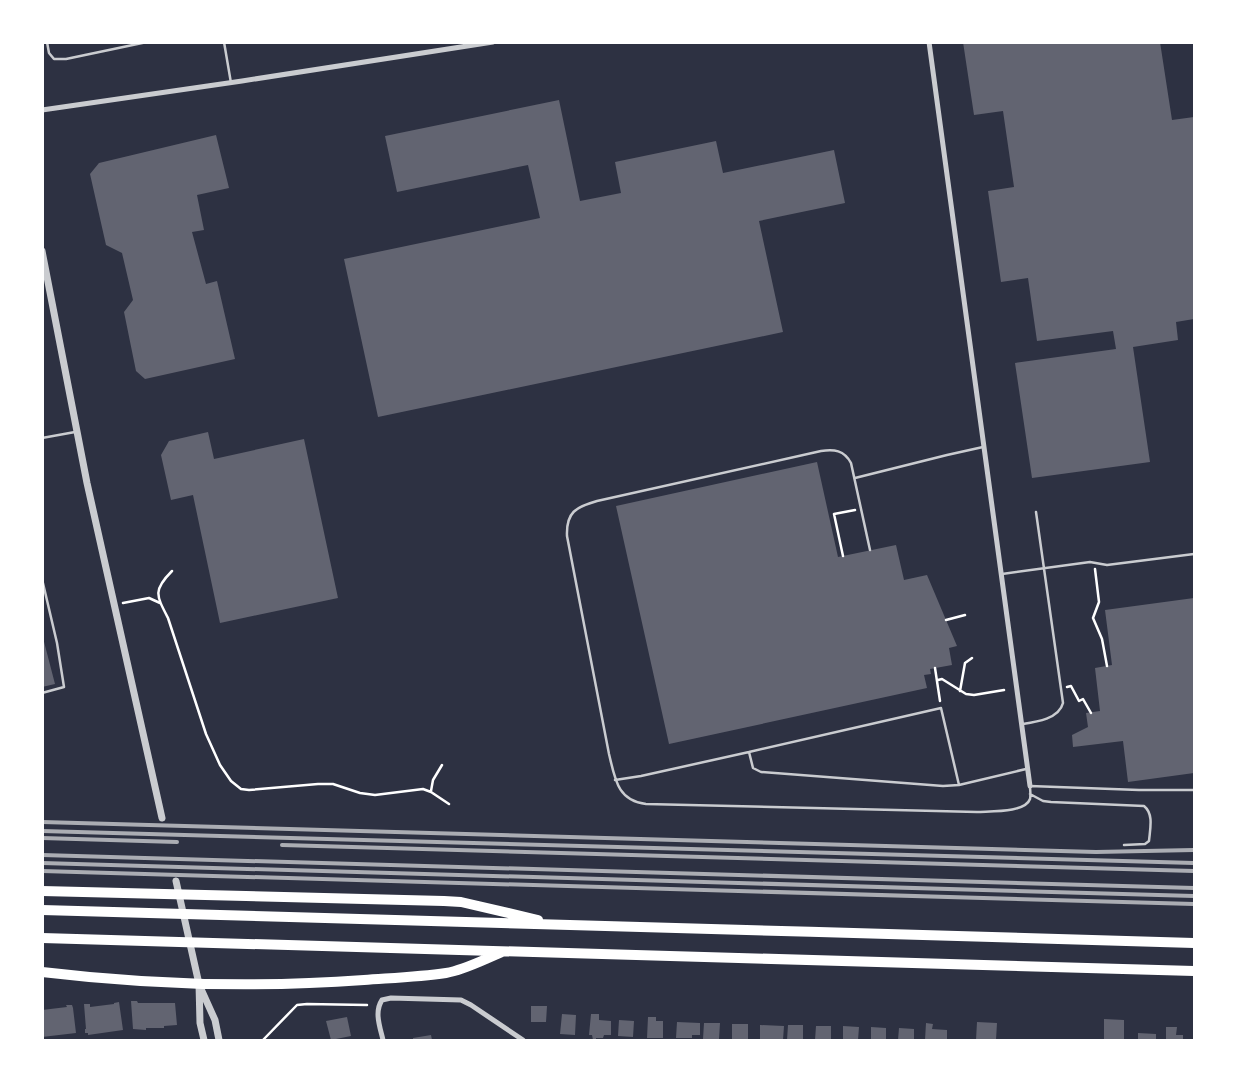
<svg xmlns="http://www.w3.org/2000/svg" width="1237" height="1083" viewBox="0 0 1237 1083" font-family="'Noto Sans',sans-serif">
  <rect width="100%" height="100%" fill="#2d3142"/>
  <path fill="#626471" d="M 963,42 L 1160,42 L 1172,120 L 1194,117 L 1194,319 L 1176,322 L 1178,340 L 1133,347 L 1150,462 L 1032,478 L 1015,363 L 1116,349 L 1113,331 L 1037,341 L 1028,278 L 1001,282 L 988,191 L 1014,187 L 1003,111 L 974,115 Z
    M 559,100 L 580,201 L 621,193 L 615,162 L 716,141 L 723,173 L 834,150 L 845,203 L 759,221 L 783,332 L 378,417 L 344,259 L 540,218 L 528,165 L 397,192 L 385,136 Z
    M 216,135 L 229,188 L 197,195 L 204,230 L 192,232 L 206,284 L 217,281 L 235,359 L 145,379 L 136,371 L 124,312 L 133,300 L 122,253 L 106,245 L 90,174 L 99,163 Z
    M 208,432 L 214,459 L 304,439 L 338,598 L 220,623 L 193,495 L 171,500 L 161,455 L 169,441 Z
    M 817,462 L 838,557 L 896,545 L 904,580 L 927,575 L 957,646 L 949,648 L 952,665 L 930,669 L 931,674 L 924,675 L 927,688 L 669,744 L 616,506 Z
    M 1194,598 L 1194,773 L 1128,782 L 1123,741 L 1073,747 L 1072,735 L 1088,727 L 1086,713 L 1100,711 L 1095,668 L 1112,665 L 1105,610 Z
    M 42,634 L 55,684 L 42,687 Z
    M 131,1001 L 137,1001 L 138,1003 L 175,1003 L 177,1025 L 164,1026 L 164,1028 L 146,1028 L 146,1030 L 133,1029 Z
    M 119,1002 L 123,1030 L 88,1035 L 88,1033 L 85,1033 L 85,1029 L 86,1029 L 84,1004 L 90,1004 L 90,1007 L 114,1004 L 114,1003 Z
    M 66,1005 L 72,1005 L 73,1008 L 76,1033 L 42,1037 L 42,1010 L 67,1007 Z
    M 531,1006 L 547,1006 L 546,1022 L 531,1022 Z
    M 562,1014 L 576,1015 L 575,1035 L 560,1034 Z
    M 591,1014 L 599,1014 L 599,1020 L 611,1021 L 611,1035 L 604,1035 L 603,1038 L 596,1038 L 596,1040 L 593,1040 L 592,1035 L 589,1035 Z
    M 347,1017 L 351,1036 L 331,1040 L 326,1021 Z
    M 648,1017 L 656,1017 L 656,1021 L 663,1021 L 663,1038 L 647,1038 Z
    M 1104,1019 L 1124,1020 L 1124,1040 L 1104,1040 Z
    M 619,1020 L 634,1021 L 633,1037 L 618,1036 Z
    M 677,1022 L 700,1023 L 700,1035 L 692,1035 L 692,1038 L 676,1038 Z
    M 977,1022 L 997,1023 L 996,1040 L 976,1040 Z
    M 704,1023 L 720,1023 L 719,1039 L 703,1039 Z
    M 926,1023 L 933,1024 L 932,1029 L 947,1030 L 947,1040 L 925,1040 Z
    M 732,1024 L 748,1024 L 748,1040 L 732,1040 Z
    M 760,1025 L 784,1026 L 783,1040 L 760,1040 Z
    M 788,1025 L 803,1025 L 803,1040 L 787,1040 Z
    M 816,1026 L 831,1026 L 831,1040 L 815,1040 Z
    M 843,1026 L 859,1027 L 858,1040 L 843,1040 Z
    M 871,1027 L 886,1028 L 886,1040 L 871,1040 Z
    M 1166,1027 L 1177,1027 L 1176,1035 L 1183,1035 L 1183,1040 L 1166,1040 Z
    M 899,1028 L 914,1029 L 914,1040 L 898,1040 Z
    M 1138,1033 L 1156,1034 L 1156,1040 L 1138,1040 Z
    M 431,1035 L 432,1040 L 413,1040 L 413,1038 Z"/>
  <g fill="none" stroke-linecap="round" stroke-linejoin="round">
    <path stroke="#fff" stroke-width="2.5" d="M 843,556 L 834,514 L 855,510
      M 1095,569 L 1099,602 L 1093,618 L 1102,639 L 1107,666
      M 172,571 C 153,590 156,595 168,618 L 206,734 L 220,765 L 231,781 L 241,789 L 249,790 L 318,784 L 333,784 L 360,793 L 375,795 L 423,789 L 431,792 L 449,804
      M 123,603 L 149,598 L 160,603
      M 946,620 L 965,615
      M 935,668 L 940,701
      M 938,680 L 942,679 L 966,694 L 974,695 L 1004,690
      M 1067,687 L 1071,686 L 1079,701 L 1083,699 L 1091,713
      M 960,691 L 965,663 L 972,658
      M 431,791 L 433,780 L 442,765
      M 263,1040 L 297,1005 L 307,1004 L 367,1005"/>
    <path stroke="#caccd0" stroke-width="2.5" d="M 47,42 L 49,53 L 54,59 L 66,59 L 147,42
      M 224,42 L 231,83
      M 42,438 L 75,432
      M 855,478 L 947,455 L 983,447
      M 870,550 L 851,463 C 844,450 834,449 821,451 L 597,501 C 576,507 566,512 567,536 L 609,754 C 615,778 617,801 646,804 L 977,812 C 990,811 1025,813 1030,799 C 1031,795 1030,790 1030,786 L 1139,790 L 1194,790
      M 1002,574 L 1090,562 L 1107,565 L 1194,554
      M 42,579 L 57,643 L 64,687 L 42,693
      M 1022,724 C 1036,722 1059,719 1063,703 L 1036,512
      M 749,752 L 941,708 L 959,785
      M 615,780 L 641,776 L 749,752 L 753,768 L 761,772 L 943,786 L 959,785 L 1026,769
      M 1030,794 L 1043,801 L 1051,802 L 1144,806 C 1154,814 1150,829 1149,841 L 1145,844 L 1124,845"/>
    <path stroke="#caccd0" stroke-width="5" d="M 929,42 L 1030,786
      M 42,110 L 242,81 L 493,42
      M 383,1040 C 380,1027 374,1012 382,1000 L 391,998 L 461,1000 L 471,1005 L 523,1040"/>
    <path stroke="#caccd0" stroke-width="7" d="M 42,251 L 87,483 L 162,818
      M 176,881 L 199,984 L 200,1023 L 204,1040
      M 201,989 L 215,1020 L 219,1040"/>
    <path stroke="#fff" stroke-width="10" d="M 42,891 L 444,901 L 461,902 L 538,920
      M 42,910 C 427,920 810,932 1194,943
      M 42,938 L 1194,971
      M 42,972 C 150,985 256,988 364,980 C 391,978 419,977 446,973 C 464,970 483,960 500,953"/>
    <path stroke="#abadb3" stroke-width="4" d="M 42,822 L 1096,852 L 1194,850
      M 42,831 L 1194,863
      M 42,838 L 177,842
      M 282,845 L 1194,871
      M 42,855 L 1194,888
      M 42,863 L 1194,896
      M 42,871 L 1194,904"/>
  </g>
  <rect width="1237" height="1083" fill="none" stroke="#ffffff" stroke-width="88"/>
</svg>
